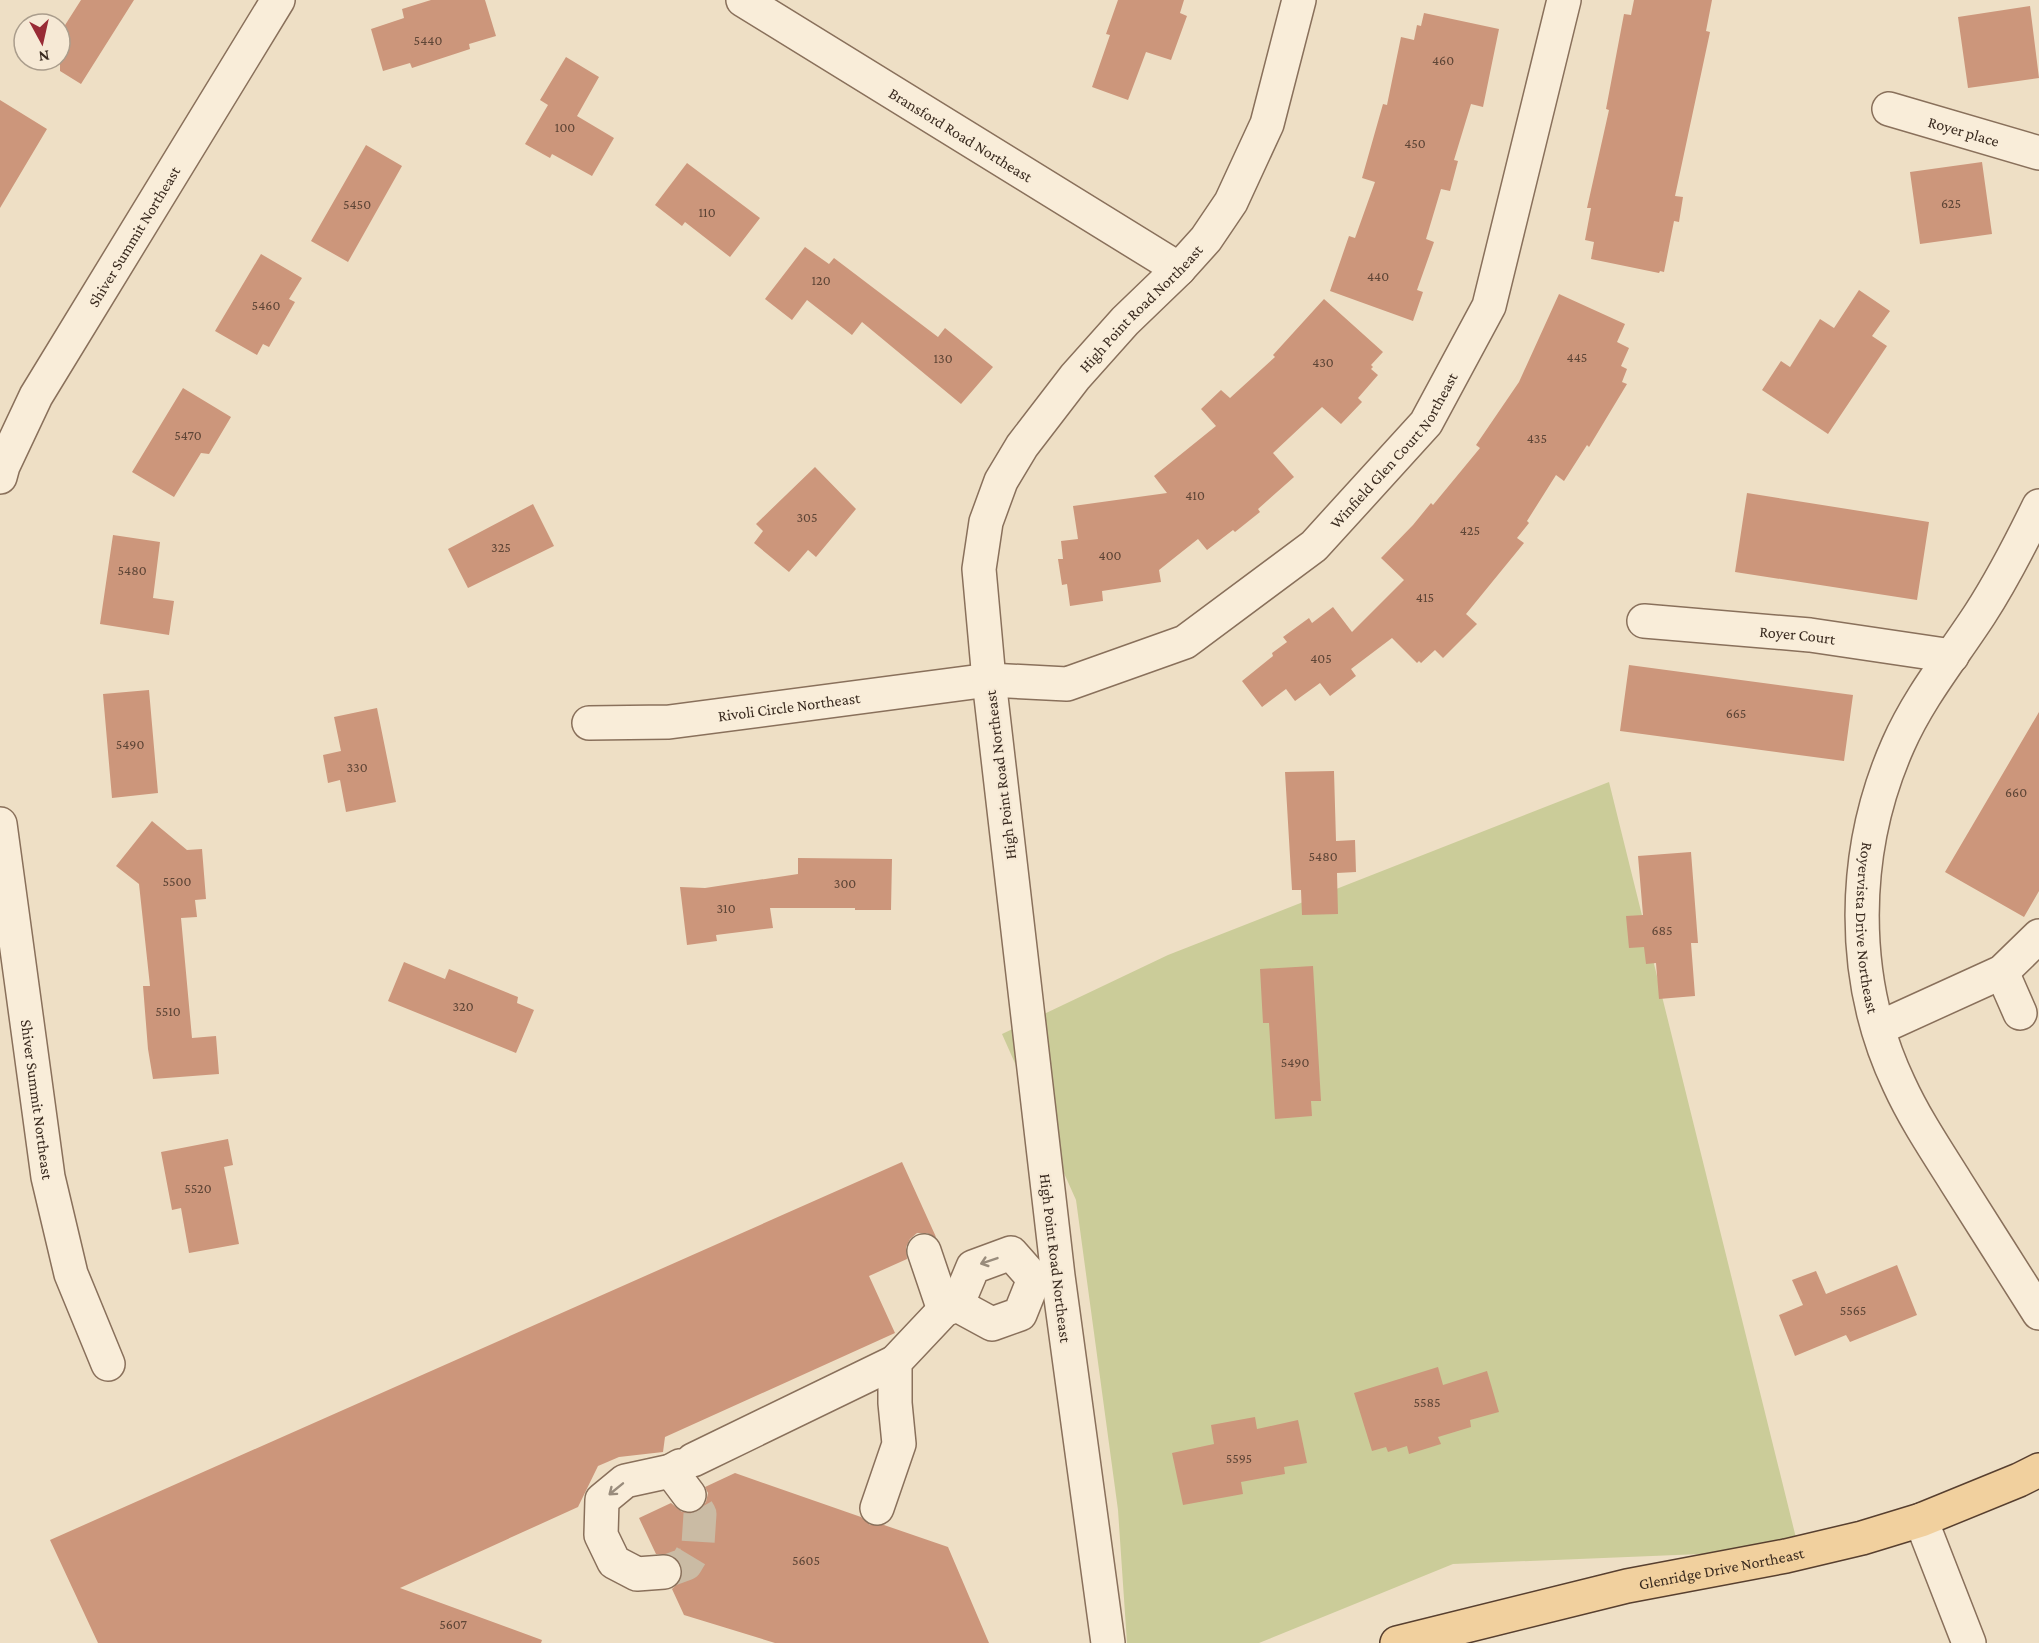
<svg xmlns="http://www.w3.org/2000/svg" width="2039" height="1643" viewBox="0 0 2039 1643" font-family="'Crimson Pro',serif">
  <rect width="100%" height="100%" fill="#eedfc5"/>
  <path fill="#cbcc99" d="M 1609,782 L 1799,1550 L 1453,1564 L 1259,1643 L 1127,1643 L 1118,1510 L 1076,1200 L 1002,1034 L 1168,955 Z"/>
  <path fill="#cc967b" d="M 81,0 L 134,0 L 81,84 L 60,71 L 60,33 Z
    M 431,0 L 485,0 L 496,36 L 469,44 L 470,49 L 412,68 L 410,63 L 383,71 L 371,29 L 404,18 L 402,9 Z
    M 1118,0 L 1184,0 L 1180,13 L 1187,16 L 1171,60 L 1146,52 L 1128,100 L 1092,87 L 1110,35 L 1106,34 Z
    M 1634,0 L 1712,0 L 1706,31 L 1710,32 L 1675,196 L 1683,197 L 1679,222 L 1674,221 L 1664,272 L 1660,271 L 1659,273 L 1591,259 L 1594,242 L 1585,240 L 1591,208 L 1587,208 L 1609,110 L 1606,109 L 1624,14 L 1631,15 Z
    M 2030,6 L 2039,78 L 1968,88 L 1958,17 Z
    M 1424,13 L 1499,29 L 1483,107 L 1471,104 L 1454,160 L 1458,161 L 1450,191 L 1441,189 L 1426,239 L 1434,242 L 1417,290 L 1423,292 L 1413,321 L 1330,291 L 1349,236 L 1355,238 L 1375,182 L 1362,178 L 1383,104 L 1387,105 L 1401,37 L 1414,40 L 1417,25 L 1421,26 Z
    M 566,57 L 599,77 L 577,116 L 614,138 L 592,176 L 552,154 L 550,158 L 525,144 L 548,105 L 540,100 Z
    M 0,100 L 47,129 L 0,208 Z
    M 366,145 L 402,166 L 348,262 L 311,241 Z
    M 1982,162 L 1992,234 L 1920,244 L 1910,172 Z
    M 687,163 L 760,218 L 730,257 L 685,222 L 682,226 L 655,205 Z
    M 805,247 L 829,264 L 834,258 L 938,337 L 945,328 L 993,367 L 961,404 L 862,322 L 852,335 L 807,300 L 792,320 L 765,299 Z
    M 261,254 L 302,278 L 289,299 L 295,302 L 269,347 L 263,344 L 257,355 L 215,331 Z
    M 1859,290 L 1890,311 L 1872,336 L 1887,346 L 1828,434 L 1762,390 L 1781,361 L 1790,367 L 1820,319 L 1834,328 Z
    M 1559,294 L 1625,324 L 1617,342 L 1629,348 L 1621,366 L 1627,369 L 1622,382 L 1627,384 L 1589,447 L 1587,445 L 1564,481 L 1556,475 L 1527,521 L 1529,523 L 1517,538 L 1524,543 L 1466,614 L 1477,624 L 1443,658 L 1435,650 L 1421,663 L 1419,661 L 1417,663 L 1392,638 L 1351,669 L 1356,676 L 1330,696 L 1320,683 L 1295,701 L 1286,689 L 1262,707 L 1242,681 L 1273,656 L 1272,653 L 1287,642 L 1283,637 L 1309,618 L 1312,623 L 1333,607 L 1352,632 L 1404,580 L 1381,558 L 1413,525 L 1431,503 L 1433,505 L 1480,448 L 1476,445 L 1519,382 Z
    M 1324,299 L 1383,352 L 1371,365 L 1373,367 L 1371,369 L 1378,375 L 1358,398 L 1362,402 L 1341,424 L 1322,407 L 1273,453 L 1294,477 L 1258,509 L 1260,512 L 1235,532 L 1233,530 L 1207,550 L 1198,539 L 1159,570 L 1161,582 L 1102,591 L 1103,601 L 1070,606 L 1067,584 L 1062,585 L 1058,559 L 1063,559 L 1061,541 L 1078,539 L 1073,506 L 1167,493 L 1154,476 L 1216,426 L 1201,409 L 1221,390 L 1230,398 L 1275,357 L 1273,355 Z
    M 183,388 L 231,417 L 209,454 L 201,453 L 174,497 L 132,472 Z
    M 815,467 L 856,509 L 816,557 L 808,550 L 789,572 L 754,543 L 763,531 L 756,524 Z
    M 1747,493 L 1929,522 L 1917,600 L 1735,572 Z
    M 533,504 L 554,546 L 468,588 L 448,549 Z
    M 113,535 L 160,542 L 153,598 L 174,601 L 169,635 L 100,624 Z
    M 1629,665 L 1853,695 L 1844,761 L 1620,731 Z
    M 149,690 L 158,793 L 112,798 L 103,694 Z
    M 377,708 L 396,802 L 346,812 L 340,780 L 328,783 L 323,755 L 341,751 L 334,717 Z
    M 2039,712 L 2039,891 L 2024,917 L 1945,872 Z
    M 1334,771 L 1336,841 L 1355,840 L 1356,872 L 1337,873 L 1338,914 L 1302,915 L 1301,890 L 1292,890 L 1285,772 Z
    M 152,821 L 187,850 L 202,849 L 206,899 L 195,900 L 197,917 L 181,918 L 192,1038 L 216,1036 L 219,1074 L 153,1079 L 148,1049 L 143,986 L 150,986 L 139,884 L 116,866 Z
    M 1691,852 L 1698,943 L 1691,943 L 1695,996 L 1659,999 L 1656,963 L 1646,964 L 1644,947 L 1629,948 L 1626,916 L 1643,915 L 1638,856 Z
    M 798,858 L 892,859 L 891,910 L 855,910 L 855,908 L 770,908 L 773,928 L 716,935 L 717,941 L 687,945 L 680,887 L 705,888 L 798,874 Z
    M 404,962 L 445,979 L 449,969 L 518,997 L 517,1003 L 534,1010 L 516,1053 L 388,1001 Z
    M 1313,966 L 1321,1101 L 1311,1101 L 1312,1116 L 1275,1119 L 1269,1023 L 1263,1023 L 1260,969 Z
    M 228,1139 L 233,1165 L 224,1167 L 239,1244 L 189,1253 L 181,1208 L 172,1210 L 161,1152 Z
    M 902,1162 L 936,1237 L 927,1233 L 917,1233 L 910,1239 L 906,1247 L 907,1259 L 869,1276 L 895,1333 L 665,1437 L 663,1452 L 619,1457 L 598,1466 L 578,1507 L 400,1588 L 542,1640 L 541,1643 L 98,1643 L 50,1540 Z
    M 1897,1265 L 1917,1315 L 1850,1342 L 1846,1335 L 1795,1356 L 1779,1315 L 1803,1305 L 1792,1280 L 1816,1271 L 1826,1294 Z
    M 1438,1367 L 1443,1385 L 1487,1371 L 1499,1412 L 1470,1420 L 1471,1427 L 1438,1437 L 1441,1444 L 1409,1454 L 1407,1446 L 1388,1452 L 1386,1447 L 1372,1451 L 1354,1393 Z
    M 1255,1417 L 1257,1429 L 1298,1420 L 1307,1463 L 1284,1467 L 1285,1474 L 1241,1482 L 1243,1494 L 1183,1505 L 1172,1453 L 1214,1444 L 1211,1425 Z
    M 735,1473 L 861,1517 L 870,1525 L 884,1525 L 948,1547 L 989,1643 L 775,1643 L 684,1615 L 672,1589 L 681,1580 L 683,1571 L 680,1562 L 672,1555 L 656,1554 L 639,1518 L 671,1503 L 682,1512 L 692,1513 L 700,1510 L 706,1502 L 708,1493 L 705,1487 Z"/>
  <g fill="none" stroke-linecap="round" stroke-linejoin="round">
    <path stroke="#cabba4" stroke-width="33" stroke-dasharray="33 16" stroke-linecap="butt" d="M 664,1572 L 686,1564 L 698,1544 L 700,1514 L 689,1495"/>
    <defs>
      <g id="minor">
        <path id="s1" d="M 743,0 L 1179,269"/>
        <path id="s2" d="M 1889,109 L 2039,153"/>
        <path id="s3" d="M 0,477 L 3,466 L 36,396 L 278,0"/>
        <path id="s4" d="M 2039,506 C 2021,543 2002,580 1980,614 C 1952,657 1919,697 1898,745 C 1851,851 1849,979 1899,1084 C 1915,1119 1936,1150 1956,1182 C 1984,1226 2011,1269 2039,1313"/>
        <path id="s5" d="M 1644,621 L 1810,635 L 1952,656"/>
        <path id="s6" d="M 589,723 L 669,722 L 989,680 L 1067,684 L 1185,642 L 1314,546 L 1426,423 L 1489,306 L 1564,0"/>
        <path id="s7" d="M 0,824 L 48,1177 L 71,1274 L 108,1364"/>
        <path d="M 2002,972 L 2020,1013"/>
        <path d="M 1879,1028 L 2002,972 L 2039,936"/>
        <path d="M 924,1251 L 944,1310"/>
        <path d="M 957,1305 L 973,1267 L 1011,1253 L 1034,1279"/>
        <path d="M 693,1460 L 895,1362"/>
        <path d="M 671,1471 L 689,1495"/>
        <path d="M 877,1508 L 899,1444 L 895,1403 L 895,1362 L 944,1310 L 957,1305 L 992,1324 L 1020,1314 L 1034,1279"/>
        <path d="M 1921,1520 L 1969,1643"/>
        <path d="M 664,1572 L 637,1574 L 614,1562 L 601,1535 L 602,1500 L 625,1481 L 671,1471 L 680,1466"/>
        <path id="s8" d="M 1108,1643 L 1058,1276 L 989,680 L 979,569 L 986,522 L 1001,481 L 1022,446 L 1075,377 L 1125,321 L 1179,269 L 1206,239 L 1231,202 L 1267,124 L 1299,0"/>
      </g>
      <g id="major">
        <path id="s9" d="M 1397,1643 L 1627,1586 L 1786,1556 L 1862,1538 L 1921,1520 L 2019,1480 L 2039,1470"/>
      </g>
    </defs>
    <use href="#minor" stroke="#89705b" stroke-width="36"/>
    <use href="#major" stroke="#573f2f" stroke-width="36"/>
    <use href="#minor" stroke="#f9edd9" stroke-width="33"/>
    <use href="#major" stroke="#f1d09e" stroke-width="33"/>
  </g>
  <defs><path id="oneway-shaft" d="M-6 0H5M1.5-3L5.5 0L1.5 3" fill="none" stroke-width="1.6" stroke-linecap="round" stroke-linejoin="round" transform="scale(1.5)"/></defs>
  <g stroke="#998c7c">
    <use href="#oneway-shaft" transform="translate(989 1261) rotate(161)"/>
    <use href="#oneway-shaft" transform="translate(616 1489) rotate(141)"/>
  </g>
  <g text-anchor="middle" stroke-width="4.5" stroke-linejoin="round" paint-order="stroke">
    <g font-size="14" fill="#5e4536">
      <text x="428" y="45">5440</text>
      <text x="1443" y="65">460</text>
      <text x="565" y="132">100</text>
      <text x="1415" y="148">450</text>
      <text x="1951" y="208">625</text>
      <text x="357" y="209">5450</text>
      <text x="707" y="217">110</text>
      <text x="1378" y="281">440</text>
      <text x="821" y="285">120</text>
      <text x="266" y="310">5460</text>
      <text x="1577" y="362">445</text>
      <text x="943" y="363">130</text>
      <text x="1323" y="367">430</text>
      <text x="188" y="440">5470</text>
      <text x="1537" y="443">435</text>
      <text x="1195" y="500">410</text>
      <text x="807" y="522">305</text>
      <text x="1470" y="535">425</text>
      <text x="501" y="552">325</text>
      <text x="1110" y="560">400</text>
      <text x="132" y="575">5480</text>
      <text x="1425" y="602">415</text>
      <text x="1321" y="663">405</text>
      <text x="1736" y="718">665</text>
      <text x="130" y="749">5490</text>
      <text x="357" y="772">330</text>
      <text x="2016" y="797">660</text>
      <text x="1323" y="861">5480</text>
      <text x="177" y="886">5500</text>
      <text x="845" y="888">300</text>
      <text x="726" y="913">310</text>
      <text x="1662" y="935">685</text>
      <text x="463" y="1011">320</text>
      <text x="168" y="1016">5510</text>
      <text x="1295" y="1067">5490</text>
      <text x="198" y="1193">5520</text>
      <text x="1853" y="1315">5565</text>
      <text x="1427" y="1407">5585</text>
      <text x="1239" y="1463">5595</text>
      <text x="806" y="1565">5605</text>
      <text x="453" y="1629">5607</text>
    </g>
    <g font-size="16" fill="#392a1f" stroke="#f6e9d5">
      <text dy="6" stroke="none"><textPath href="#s2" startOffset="78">Royer place</textPath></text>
      <text dy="6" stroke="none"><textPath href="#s1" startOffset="256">Bransford Road Northeast</textPath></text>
      <text dy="6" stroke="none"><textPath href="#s3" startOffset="276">Shiver Summit Northeast</textPath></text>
      <text dy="6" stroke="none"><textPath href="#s8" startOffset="1396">High Point Road Northeast</textPath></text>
      <text dy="6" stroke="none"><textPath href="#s6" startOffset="892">Winfield Glen Court Northeast</textPath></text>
      <text dy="6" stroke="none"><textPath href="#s5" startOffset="154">Royer Court</textPath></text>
      <text dy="6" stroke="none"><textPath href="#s6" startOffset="201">Rivoli Circle Northeast</textPath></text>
      <text transform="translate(1000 775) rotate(-97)" y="6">High Point Road Northeast</text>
      <text dy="6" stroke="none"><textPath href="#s4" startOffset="466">Royervista Drive Northeast</textPath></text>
      <text dy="6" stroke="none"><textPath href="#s7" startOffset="278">Shiver Summit Northeast</textPath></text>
      <text transform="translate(1056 1258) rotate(83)" y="6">High Point Road Northeast</text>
      <text dy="6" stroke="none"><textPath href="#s9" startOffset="333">Glenridge Drive Northeast</textPath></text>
    </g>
  </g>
  <g transform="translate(42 42) rotate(172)"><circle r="28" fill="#f6e9d5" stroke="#aa9d8c" stroke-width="1.5"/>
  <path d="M0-4.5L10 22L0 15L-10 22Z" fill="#982b35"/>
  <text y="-9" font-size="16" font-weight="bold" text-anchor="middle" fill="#392a1f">N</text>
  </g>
</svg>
